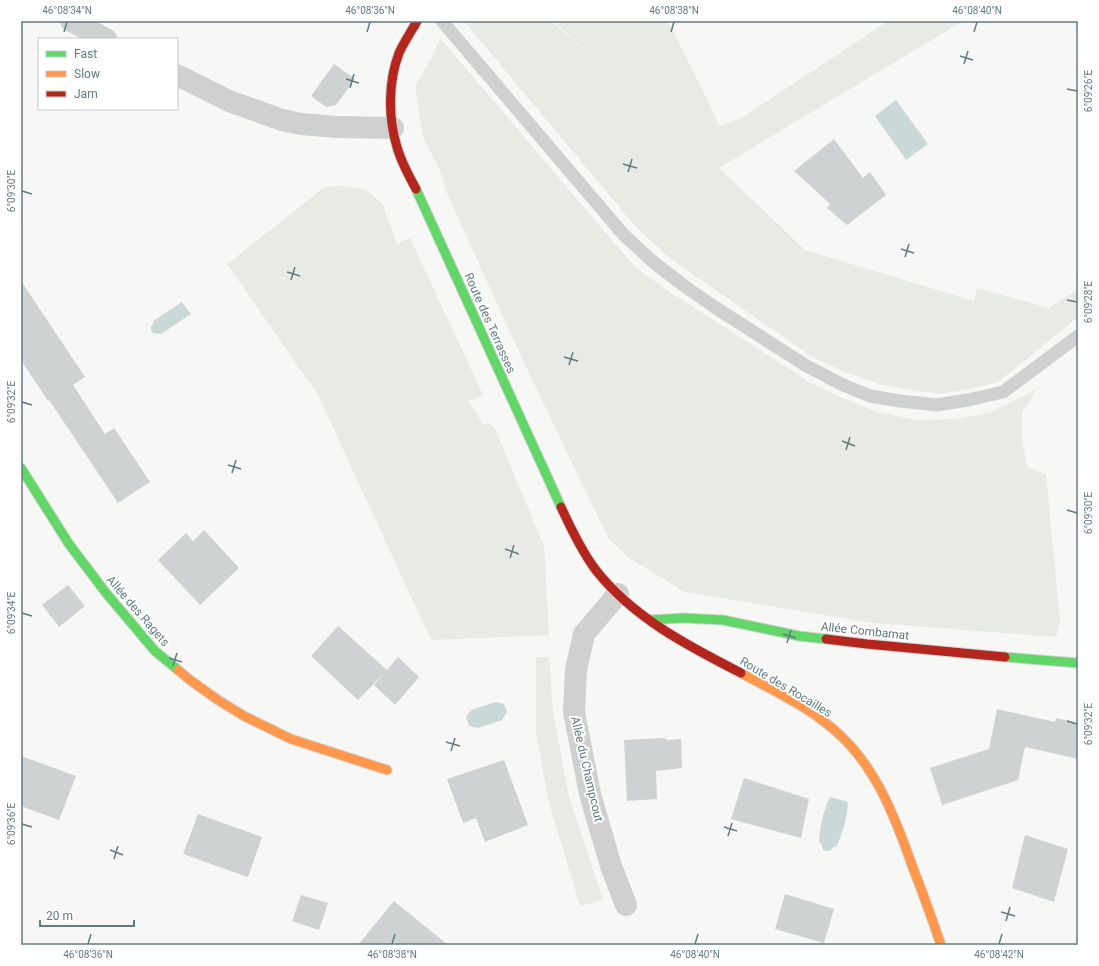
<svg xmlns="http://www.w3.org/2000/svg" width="1099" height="966" viewBox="0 0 1099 966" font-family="Roboto,sans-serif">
  <rect width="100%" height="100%" fill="#f7f7f6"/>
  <path fill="#e8eae4" d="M 464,21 L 551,21 L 609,71 L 553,21 L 660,21 L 669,23 L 720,126 L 740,119 L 888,21 L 963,21 L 719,168 L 805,250 L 974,301 L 977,288 L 1049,308 L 1078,289 L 1078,317 L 998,382 L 969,389 L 939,394 L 904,389 L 879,384 L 845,372 L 814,358 L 672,260 L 636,227 Z
    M 440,38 L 634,266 L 667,290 L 809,382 L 845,399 L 877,412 L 917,420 L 955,419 L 992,412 L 1037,389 L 1022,413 L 1022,439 L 1027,467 L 1046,474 L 1060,621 L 1056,637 L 874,623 L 685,592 L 629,558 L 608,538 L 519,352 L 446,191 L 440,170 L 423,137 L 415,87 L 433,55 Z
    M 343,186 L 365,189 L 382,203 L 397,244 L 410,238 L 483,395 L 469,401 L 483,425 L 488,423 L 494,426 L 544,546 L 549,635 L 431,640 L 318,395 L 227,264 L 325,187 Z
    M 536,657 L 549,657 L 553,712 L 569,797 L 603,900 L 580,906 L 548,799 L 536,731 Z"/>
  <path fill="#cbd8d8" d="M 896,100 L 928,144 L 906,160 L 875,116 Z
    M 182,302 L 191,314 L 161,334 L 160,333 L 158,334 L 153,333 C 150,329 150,326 154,323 L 153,321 Z
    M 496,702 L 504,704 L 507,712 L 502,720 L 478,728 L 469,726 L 466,717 L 471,710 Z
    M 830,797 L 848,802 C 847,818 843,833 836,847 L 833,847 C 832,851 827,852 823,850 L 822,847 L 821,843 L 819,842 C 820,825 823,812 830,797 Z"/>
  <path fill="#cfd2d2" d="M 334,64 L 355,79 L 336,105 L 326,107 L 311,96 Z
    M 834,139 L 863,178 L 870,172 L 886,195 L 847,225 L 827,208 L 830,204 L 794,171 Z
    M 21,281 L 85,377 L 73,385 L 105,434 L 114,428 L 150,482 L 118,503 L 49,400 L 48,401 L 21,360 Z
    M 204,530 L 239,568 L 200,605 L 158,560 L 186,533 L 193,541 Z
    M 68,585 L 85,606 L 59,627 L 42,605 Z
    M 338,626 L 387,670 L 358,700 L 311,656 Z
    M 398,657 L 419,677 L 395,705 L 374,685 Z
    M 997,709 L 1055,722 L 1056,718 L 1078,723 L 1078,759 L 1025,747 L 1018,780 L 942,805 L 930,768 L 989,749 Z
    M 664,738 L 668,740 L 681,739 L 682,768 L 656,771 L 657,799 L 627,801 L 624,740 Z
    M 21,756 L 76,776 L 59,820 L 21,806 Z
    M 504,760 L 528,825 L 485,842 L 476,818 L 463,823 L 447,779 Z
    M 744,778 L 809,799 L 801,838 L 731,819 Z
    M 198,814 L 262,837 L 248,877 L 183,854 Z
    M 1025,835 L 1068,849 L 1054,902 L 1012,888 Z
    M 785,894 L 834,909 L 824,943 L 775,929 Z
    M 301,895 L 328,903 L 319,930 L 292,921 Z
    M 394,901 L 410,914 L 448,945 L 358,945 Z"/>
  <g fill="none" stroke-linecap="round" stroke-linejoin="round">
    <defs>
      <path id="fast" d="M 416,189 L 561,507
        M 21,468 L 69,544 L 106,593 L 155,651 L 178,670
        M 650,620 L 683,618 L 723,620 L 799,636 L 826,639
        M 1005,657 L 1078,663"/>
      <path id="slow" d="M 178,670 L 190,680 L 218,700 L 244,716 L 291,739 L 387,770
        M 741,673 C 772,690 805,705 832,728 C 875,763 895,817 913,868 C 923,893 932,919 941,945"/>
      <path id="jam" d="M 416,189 C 409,176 401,162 397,147 C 388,118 388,82 399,53 C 404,42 411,32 417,21
        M 561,507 C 571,529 581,550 595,569 C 632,617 688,646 741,673
        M 826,639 L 867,644 L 1005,657"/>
    </defs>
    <use href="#fast" stroke="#d2d4d4" stroke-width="11"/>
    <use href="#slow" stroke="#d2d4d4" stroke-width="11"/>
    <use href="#jam" stroke="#d2d4d4" stroke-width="11"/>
    <path stroke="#cfd1d1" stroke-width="13" d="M 442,21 L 623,234 L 652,261 L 683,285 L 713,306 L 805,365 L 841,384 L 870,396 L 900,401 L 937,405 L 968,400 L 1003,392 L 1078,336"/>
    <path stroke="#cfd1d1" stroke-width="22" d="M 71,21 L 106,39
      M 177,75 L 229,101 L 282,120 L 301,124 L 337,127 L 393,128
      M 618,594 L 584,634 L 576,670 L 574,712 L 590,794 L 611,866 L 626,905"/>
    <use href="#fast" stroke="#63d668" stroke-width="9"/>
    <use href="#slow" stroke="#ff974d" stroke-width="9"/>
    <use href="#jam" stroke="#b3261e" stroke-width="9"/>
  </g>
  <path fill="none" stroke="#607b83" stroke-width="1.5" d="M 64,32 L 67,22M 367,32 L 370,22M 671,32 L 674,22M 974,32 L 977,22M 960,56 L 973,60M 964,64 L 968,51M 346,79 L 359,83M 350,88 L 354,74M 1067,89 L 1077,91M 623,164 L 637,168M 628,172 L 632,159M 22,191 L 32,194M 901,249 L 914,253M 905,257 L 909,244M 287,272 L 300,276M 291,280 L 295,267M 1067,300 L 1077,302M 564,357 L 578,361M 569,365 L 573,352M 22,402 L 32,405M 842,441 L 855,446M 846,450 L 850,437M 228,465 L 241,469M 232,473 L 236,460M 1067,510 L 1077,513M 505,549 L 519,554M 510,558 L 514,545M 22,613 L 32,616M 783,634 L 796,638M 787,643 L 791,630M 169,658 L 182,662M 173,666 L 177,653M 1067,721 L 1077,724M 446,742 L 460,746M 451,751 L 455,738M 22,824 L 32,827M 724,827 L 737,831M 728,836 L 732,823M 110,850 L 123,855M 114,859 L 118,846M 1001,912 L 1015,916M 1006,921 L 1010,907M 88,944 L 91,934M 392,944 L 395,934M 695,944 L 698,934M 999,944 L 1002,934"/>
  <g text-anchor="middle" stroke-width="4" stroke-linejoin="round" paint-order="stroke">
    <g font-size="12" fill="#607b83" stroke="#fff">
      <text transform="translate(490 323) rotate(66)" y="4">Route des Terrasses</text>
      <text transform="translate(138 611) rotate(49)" y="4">Allée des Ragets</text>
      <text transform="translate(865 631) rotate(6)" y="4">Allée Combamat</text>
      <text transform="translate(786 687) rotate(31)" y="4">Route des Rocailles</text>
      <text transform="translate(587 769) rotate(77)" y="4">Allée du Champcout</text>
    </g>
  </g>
  <rect width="1099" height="966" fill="none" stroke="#ffffff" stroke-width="44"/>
  <rect x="38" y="38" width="140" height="72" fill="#ffffff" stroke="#bfcacd"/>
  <rect x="46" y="51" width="20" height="6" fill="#63d668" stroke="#bfcacd"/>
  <text x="74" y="58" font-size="12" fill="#607b83">Fast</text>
  <rect x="46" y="71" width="20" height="6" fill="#ff974d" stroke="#bfcacd"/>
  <text x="74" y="78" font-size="12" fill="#607b83">Slow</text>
  <rect x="46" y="91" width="20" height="6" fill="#b3261e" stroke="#bfcacd"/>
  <text x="74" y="98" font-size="12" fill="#607b83">Jam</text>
  <path d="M40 920v6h94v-6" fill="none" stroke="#607b83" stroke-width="2"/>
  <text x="46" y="920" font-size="12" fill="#607b83" stroke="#ffffff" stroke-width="3" paint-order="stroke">20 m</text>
  <rect x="22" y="22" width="1055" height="922" fill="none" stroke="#607b83" stroke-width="1.5"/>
  <g font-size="10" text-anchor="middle" fill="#607b83">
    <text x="67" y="14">46°08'34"N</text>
    <text x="370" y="14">46°08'36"N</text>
    <text x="674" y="14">46°08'38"N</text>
    <text x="977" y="14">46°08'40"N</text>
    <text transform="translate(1088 91) rotate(-90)" y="4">6°09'26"E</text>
    <text transform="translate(11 191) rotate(-90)" y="4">6°09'30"E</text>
    <text transform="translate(1088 302) rotate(-90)" y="4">6°09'28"E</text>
    <text transform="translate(11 402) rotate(-90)" y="4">6°09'32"E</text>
    <text transform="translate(1088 513) rotate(-90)" y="4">6°09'30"E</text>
    <text transform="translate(11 613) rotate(-90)" y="4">6°09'34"E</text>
    <text transform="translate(1088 724) rotate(-90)" y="4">6°09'32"E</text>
    <text transform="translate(11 824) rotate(-90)" y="4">6°09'36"E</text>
    <text x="88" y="958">46°08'36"N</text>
    <text x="392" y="958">46°08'38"N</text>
    <text x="695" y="958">46°08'40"N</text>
    <text x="999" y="958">46°08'42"N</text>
  </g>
</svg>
